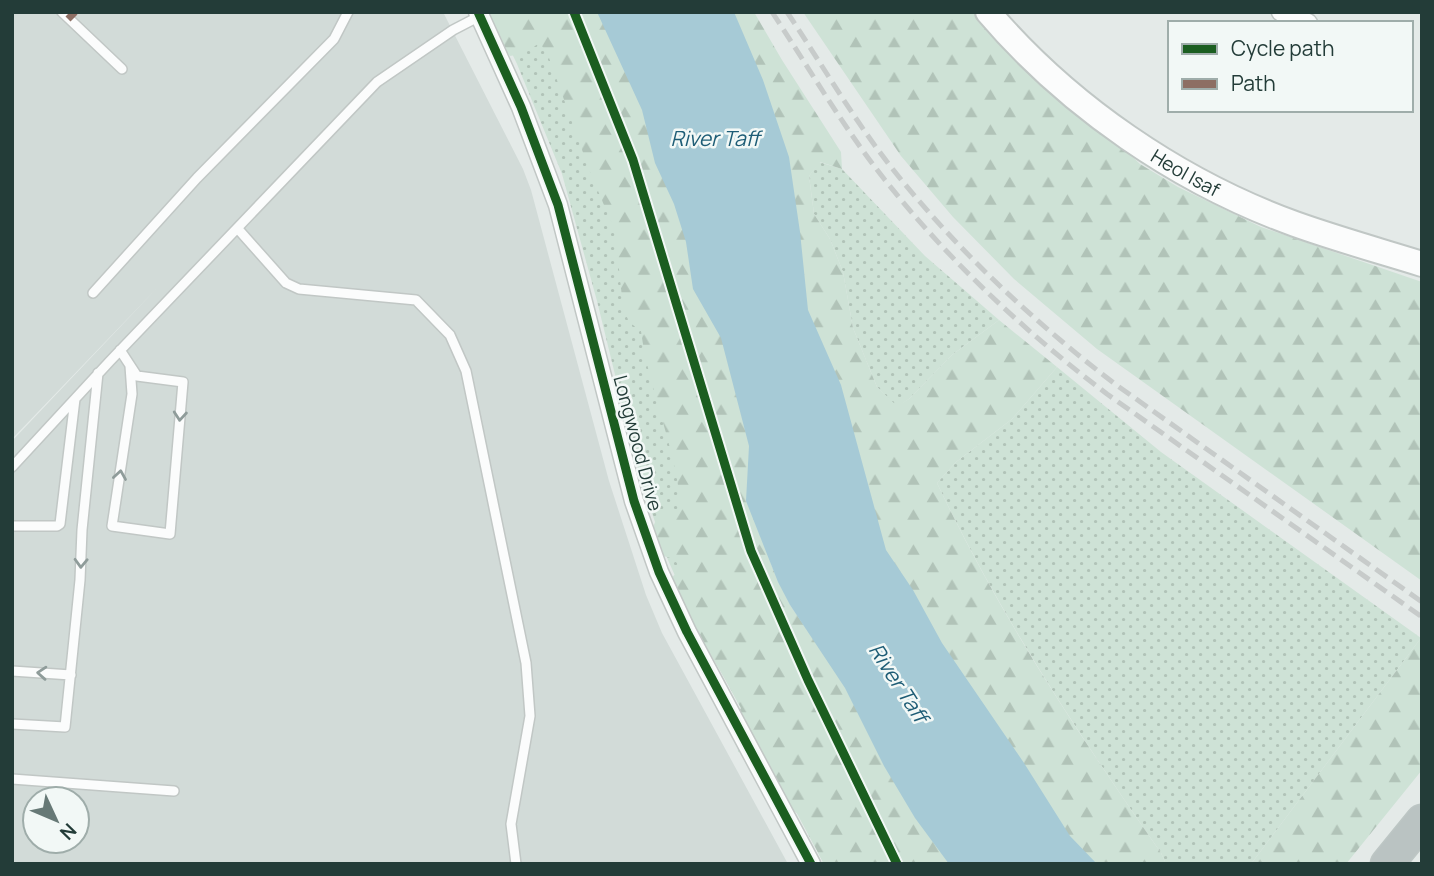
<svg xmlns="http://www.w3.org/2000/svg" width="1434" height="876" viewBox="0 0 1434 876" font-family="Manrope,sans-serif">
  <defs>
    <pattern id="grass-dots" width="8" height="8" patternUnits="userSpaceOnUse" patternTransform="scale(1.75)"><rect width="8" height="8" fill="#cee2d6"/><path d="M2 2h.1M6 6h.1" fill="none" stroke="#b1c3b8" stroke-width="1.8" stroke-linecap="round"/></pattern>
    <pattern id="forest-firs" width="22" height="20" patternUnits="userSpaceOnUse" patternTransform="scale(1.75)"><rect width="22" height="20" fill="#cee2d6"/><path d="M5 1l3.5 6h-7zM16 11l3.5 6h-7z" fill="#b1c3b8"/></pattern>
  </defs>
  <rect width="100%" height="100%" fill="#e4eae8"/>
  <path fill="#d2dbd8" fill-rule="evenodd" d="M 12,12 L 443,12 L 523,169 L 531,190 L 609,481 L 646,595 L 662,633 L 788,864 L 12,864 L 12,441 L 158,287 L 12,439 ZM 35,799 L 77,799 L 77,841 L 35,841 Z"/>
  <path fill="url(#grass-dots)" d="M 492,12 L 597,12 L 746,501 L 778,582 L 790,605 L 824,864 L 700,632 L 668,560 L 641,481 L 597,301 L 562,174 L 517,64 Z
    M 819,162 L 842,169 L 925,256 L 999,320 L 952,355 L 909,399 L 897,407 L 877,387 L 853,328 L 843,272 L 830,239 L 814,214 L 809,176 Z
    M 1057,367 L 1161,452 L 1421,638 L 1251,864 L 1166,864 L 1161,853 C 1079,735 999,614 937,483 L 956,462 L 1012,419 Z"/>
  <path fill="url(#forest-firs)" d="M 478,12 L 620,12 L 619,49 L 666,170 L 718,316 L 749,412 L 771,565 L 790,605 L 968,864 L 824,864 L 798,814 L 787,806 L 757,754 L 738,752 L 736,716 L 741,708 C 718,665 691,624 670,579 L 681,569 L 674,559 L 660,555 L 652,530 L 657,517 L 676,509 L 681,510 C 677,449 649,392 641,331 L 629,322 L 623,307 L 615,231 L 590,172 L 548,55 L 540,43 L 521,54 L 510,56 Z
    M 720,12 L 754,12 L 782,60 L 841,152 L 842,169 L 820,162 L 809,176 L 814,214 L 830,239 L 843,272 L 853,328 L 877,387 L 897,406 L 909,399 L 952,355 L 999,320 L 1057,367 L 1012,419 L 956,462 L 937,483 C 999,615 1079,735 1161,853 L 1166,864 L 1062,864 L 872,535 Z
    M 803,12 L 979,12 L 1140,164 L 1178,187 L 1261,227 L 1422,282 L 1422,581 L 1097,349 L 1014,279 L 953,217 L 901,156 Z
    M 1421,638 L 1422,770 L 1346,864 L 1251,864 Z"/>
  <path fill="#a6cad6" d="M 597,12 L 734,12 L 763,80 L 789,157 L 800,232 L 808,310 L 841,385 L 886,550 L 913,590 L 942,643 L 1024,763 L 1070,836 L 1097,864 L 949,864 L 915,818 L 884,766 L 845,688 L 790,605 L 778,582 L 746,501 L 749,446 L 721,338 L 693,289 L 686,242 L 674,204 L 655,163 L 642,110 Z"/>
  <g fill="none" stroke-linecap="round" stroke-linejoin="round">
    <defs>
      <path id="lane" d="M 62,12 L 122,69
        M 238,229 L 286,283 L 299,289 L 416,300 L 450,335 L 466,371 L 526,663 L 530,716 L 511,824 L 516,864
        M 93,293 L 197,178 L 334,39 L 348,12
        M 120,350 L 137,376 L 183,382 L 170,534 L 112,526 L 132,394 L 130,366
        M 12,467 L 110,361 L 377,82 L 453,30 L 480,16
        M 12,526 L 57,526 L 60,524 L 75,399
        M 12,671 L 71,675
        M 12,724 L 65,727 L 80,580 L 82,530 L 98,373
        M 12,779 L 174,791"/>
      <path id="street" d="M 478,12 L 521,107 L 558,205 L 634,501 L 659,572 L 687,632 L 811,864
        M 1281,12 L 1308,23"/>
      <g id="secondary">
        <path id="s1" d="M 988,12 C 1068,106 1179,182 1295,224 C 1337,239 1380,251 1422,264"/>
      </g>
      <path id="highway" d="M 1387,864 L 1422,821"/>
    </defs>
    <use href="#lane" stroke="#c1c7c5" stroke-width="12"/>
    <use href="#street" stroke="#c1c7c5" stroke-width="21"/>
    <use href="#secondary" stroke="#c0c7c5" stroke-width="28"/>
    <use href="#highway" stroke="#bdc6c4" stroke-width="35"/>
    <use href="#lane" stroke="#fbfcfc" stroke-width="9"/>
    <use href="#street" stroke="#fbfcfc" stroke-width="18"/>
    <use href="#secondary" stroke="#fbfcfc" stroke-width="24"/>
    <use href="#highway" stroke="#bac3c2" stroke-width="32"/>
    <path stroke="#c7cbca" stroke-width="5" stroke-dasharray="14 7" stroke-linecap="butt" d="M 772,12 C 809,68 843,127 885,180 C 949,261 1025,332 1107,394 L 1422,617
      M 787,12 C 823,66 855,122 895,172 C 959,252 1034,322 1115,384 L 1422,602"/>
    <path stroke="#8d6e63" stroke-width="7" stroke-dasharray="14 7" stroke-linecap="butt" d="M 68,19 L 75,12"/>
    <defs>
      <path id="cycleway" d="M 478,12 L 521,107 L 558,205 L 634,501 L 659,572 L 687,632 L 811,864
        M 574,12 L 633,160 L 751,551 L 808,680 L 897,864"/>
    </defs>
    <use href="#cycleway" stroke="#f2f8f6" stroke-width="13"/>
    <use href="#cycleway" stroke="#1b5e20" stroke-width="9"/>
  </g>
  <defs><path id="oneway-chevron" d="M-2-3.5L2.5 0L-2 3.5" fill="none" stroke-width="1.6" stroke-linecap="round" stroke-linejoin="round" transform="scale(1.75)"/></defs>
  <g stroke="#8f9c9a">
    <use href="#oneway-chevron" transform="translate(180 416) rotate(95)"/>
    <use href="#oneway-chevron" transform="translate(120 475) rotate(-81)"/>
    <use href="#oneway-chevron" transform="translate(81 563) rotate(92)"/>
    <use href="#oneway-chevron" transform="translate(42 673) rotate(-176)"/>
  </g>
  <g text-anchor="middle" stroke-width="5" stroke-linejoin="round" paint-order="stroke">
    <g font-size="19" fill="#233c38" stroke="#f2f8f6">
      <text dy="7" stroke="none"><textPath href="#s1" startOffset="256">Heol Isaf</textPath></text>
      <text transform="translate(638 443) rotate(75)" y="7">Longwood Drive</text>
    </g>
    <g font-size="21" font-style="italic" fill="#1e5d76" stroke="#f2f8f6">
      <text x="715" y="146">River Taff</text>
      <text transform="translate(898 683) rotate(57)" y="7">River Taff</text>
    </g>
  </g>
  <rect width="1434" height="876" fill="none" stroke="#233c38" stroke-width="28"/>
  <rect x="1168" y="21" width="245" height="91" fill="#f2f8f6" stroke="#9fadaa" stroke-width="2"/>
  <rect x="1182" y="44" width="35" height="10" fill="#1b5e20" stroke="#9fadaa" stroke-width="2"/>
  <text x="1231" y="56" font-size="21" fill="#233c38">Cycle path</text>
  <rect x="1182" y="79" width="35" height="10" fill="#8d6e63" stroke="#9fadaa" stroke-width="2"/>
  <text x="1231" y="91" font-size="21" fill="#233c38">Path</text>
  <g transform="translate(56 820) rotate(134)"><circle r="33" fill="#f2f8f6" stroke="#9fadaa" stroke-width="2"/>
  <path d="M0-5L12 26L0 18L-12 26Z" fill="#677976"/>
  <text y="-10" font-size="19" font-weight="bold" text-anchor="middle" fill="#233c38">N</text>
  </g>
</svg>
